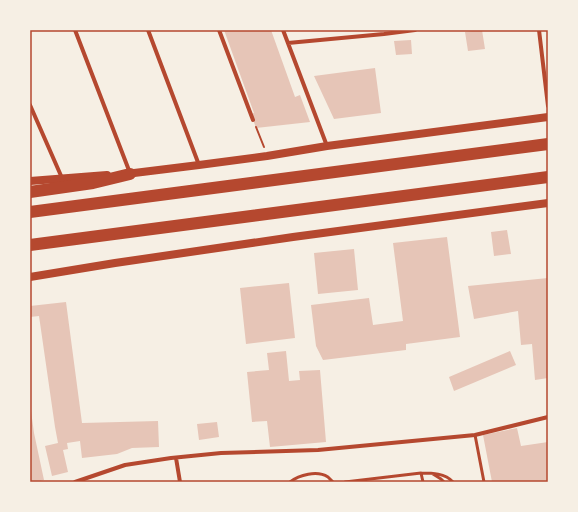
<svg xmlns="http://www.w3.org/2000/svg" width="578" height="512" viewBox="0 0 578 512" font-family="'Noto Sans',sans-serif">
  <rect width="100%" height="100%" fill="#f6efe4"/>
  <path fill="#e6c5b7" d="M 224,30 L 271,30 L 295,97 L 300,95 L 310,122 L 256,128 L 251,114 L 254,113 Z
    M 479,30 L 482,30 L 485,49 L 468,51 L 465,32 Z
    M 411,40 L 412,54 L 396,55 L 394,41 Z
    M 375,68 L 381,113 L 334,119 L 314,76 Z
    M 507,230 L 511,254 L 494,256 L 491,232 Z
    M 447,237 L 460,337 L 406,344 L 406,350 L 323,360 L 316,346 L 311,305 L 369,298 L 373,325 L 403,321 L 393,243 Z
    M 354,249 L 358,290 L 318,294 L 314,253 Z
    M 548,278 L 548,378 L 535,380 L 532,344 L 521,345 L 518,311 L 474,319 L 468,286 Z
    M 289,283 L 295,338 L 246,344 L 240,288 Z
    M 66,302 L 82,423 L 158,421 L 159,447 L 132,448 L 117,454 L 82,458 L 80,441 L 67,443 L 68,449 L 63,450 L 68,472 L 52,476 L 45,446 L 58,443 L 55,427 L 39,316 L 30,317 L 30,306 Z
    M 286,351 L 289,381 L 300,380 L 299,371 L 320,370 L 326,442 L 270,447 L 267,421 L 252,422 L 247,372 L 269,370 L 267,353 Z
    M 510,351 L 516,365 L 454,391 L 449,377 Z
    M 30,411 L 31,411 L 34,433 L 44,480 L 36,482 L 30,482 Z
    M 217,422 L 219,437 L 199,440 L 197,424 Z
    M 517,428 L 521,446 L 548,442 L 548,482 L 492,482 L 483,435 Z"/>
  <g fill="none" stroke-linecap="round" stroke-linejoin="round">
    <path stroke="#b5482f" stroke-width="2" d="M 256,127 L 264,147"/>
    <path stroke="#b5482f" stroke-width="3" d="M 475,435 L 484,482
      M 421,473 C 432,473 445,473 453,482
      M 433,474 L 441,479 L 444,482
      M 290,482 C 299,475 317,470 328,477 C 329,478 332,481 333,482
      M 345,482 L 421,473 L 423,482"/>
    <path stroke="#b5482f" stroke-width="4" d="M 75,30 L 130,173
      M 148,30 L 199,165
      M 219,30 L 253,120
      M 283,30 L 327,146
      M 539,30 L 548,106
      M 288,43 L 384,34 L 415,30
      M 30,105 L 62,178
      M 176,458 L 180,482
      M 75,482 L 125,465 L 171,458 L 221,453 L 318,450 L 475,435 L 548,417"/>
    <path stroke="#b5482f" stroke-width="8" d="M 126,174 L 199,165 L 267,156 L 327,146 L 548,117
      M 30,181 L 107,175
      M 30,277 L 115,263 L 293,237 L 548,203"/>
    <path stroke="#b5482f" stroke-width="12" d="M 30,192 L 93,183 L 130,174
      M 30,212 L 548,144
      M 30,245 L 548,177"/>
  </g>
  <rect width="578" height="512" fill="none" stroke="#f6efe4" stroke-width="62"/>
  <rect x="31" y="31" width="516" height="450" fill="none" stroke="#b5482f" stroke-width="1.5"/>
</svg>
